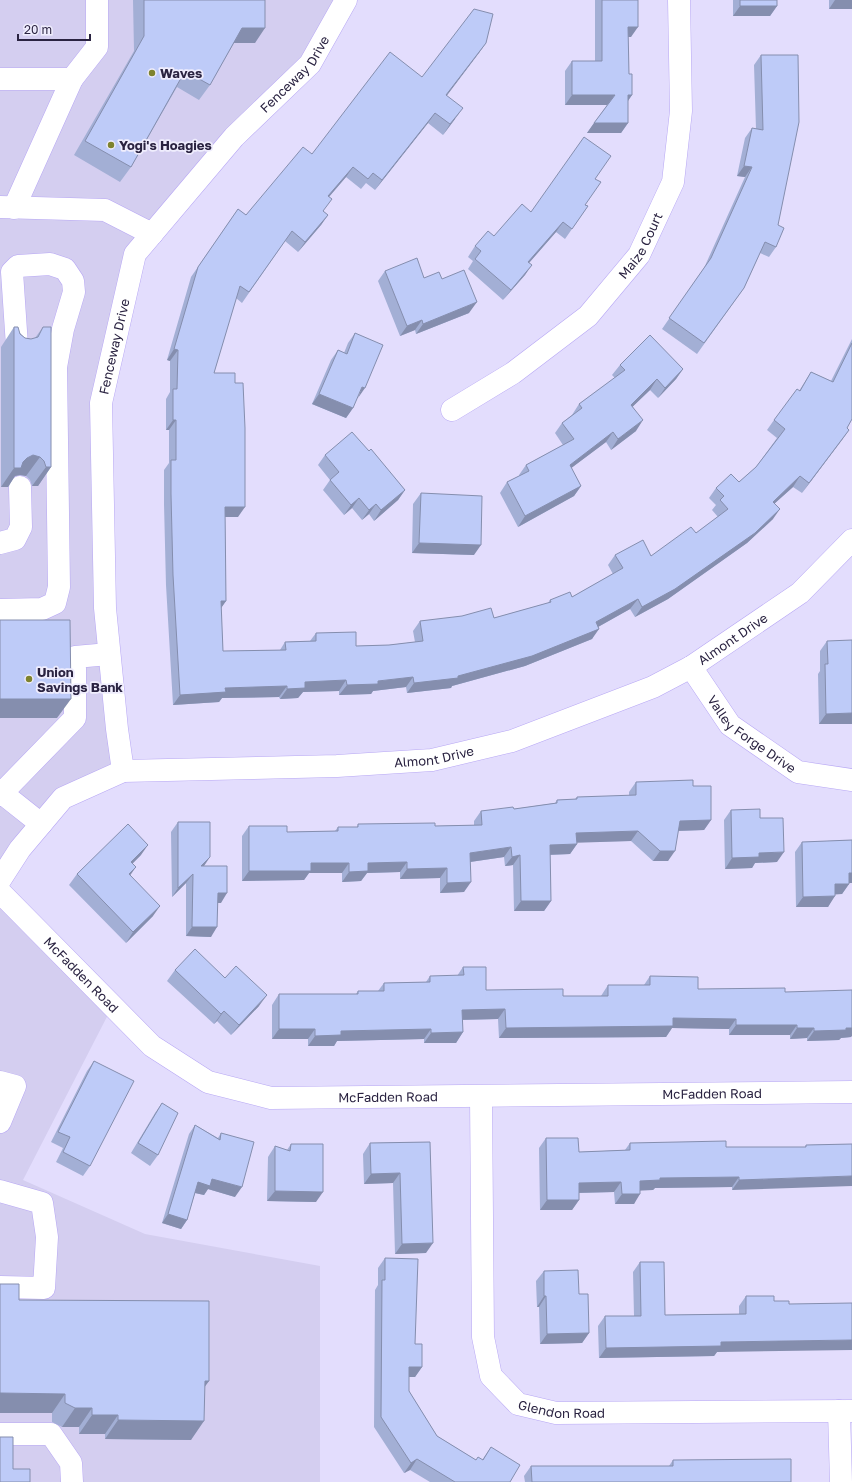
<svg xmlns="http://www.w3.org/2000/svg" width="852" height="1482" viewBox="0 0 852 1482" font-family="'Golos Text',sans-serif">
  <rect width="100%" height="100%" fill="#e3ddfd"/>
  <path fill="#d4cef0" d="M 0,0 L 350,0 L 133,267 L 110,348 L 116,777 L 72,798 L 0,884 Z
    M 0,890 L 113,1005 L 23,1180 L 145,1234 L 320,1266 L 320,1482 L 0,1482 Z"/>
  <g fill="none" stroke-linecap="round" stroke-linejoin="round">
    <defs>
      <g id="minor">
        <path d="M 0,79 L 72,79 L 97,47 L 97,0"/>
        <path d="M 0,207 L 105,210 L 152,234"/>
        <path d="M 14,208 L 72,79"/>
        <path id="s1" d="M 452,410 L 513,373 L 588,316 L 639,255 L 673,182 L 681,111 L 679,0"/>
        <path d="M 0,543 L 15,539 L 21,527 L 20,487"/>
        <path d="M 0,610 L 42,609 L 55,603 L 59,587 L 56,367 L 63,329 L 74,292 L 73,281 L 65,269 L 50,264 L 18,266 L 12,272 L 17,346"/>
        <path id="s2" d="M 691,667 L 730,725 L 798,772 L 852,780"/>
        <path id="s3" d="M 123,771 L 117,729 L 105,608 L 101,403 L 135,254 L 234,137 L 310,64 L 346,0"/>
        <path d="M 2,793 L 41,824"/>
        <path d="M 0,795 L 75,718 L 75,657 L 109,654"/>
        <path id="s4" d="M 0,880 L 20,849 L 63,798 L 123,771 L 337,766 L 432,760 L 512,741 L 653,687 L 691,667 L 800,593 L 852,540"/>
        <path id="s5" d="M 0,892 L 152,1046 L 208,1082 L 271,1098 L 852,1092"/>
        <path d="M 0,1082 L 15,1086 L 0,1122"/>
        <path id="s6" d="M 481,1097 L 483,1337 L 491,1376 L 518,1404 L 556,1413 L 852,1411"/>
        <path d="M 0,1191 L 42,1203 L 47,1237 L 44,1288 L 0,1287"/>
        <path d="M 839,1411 L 841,1482"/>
        <path d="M 0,1434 L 51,1434 L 71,1463 L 72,1482"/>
      </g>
    </defs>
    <use href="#minor" stroke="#b7a7f4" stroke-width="23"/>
    <use href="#minor" stroke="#fff" stroke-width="22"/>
  </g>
  <path fill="#a3afd5" d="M 133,0 L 265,0 L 255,43 L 234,43 L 210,85 L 199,100 L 177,87 L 131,167 L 120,182 L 74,155 L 134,51 Z
    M 595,0 L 638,0 L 631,37 L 628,37 L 629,74 L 632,95 L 628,101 L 628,123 L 621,133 L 587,133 L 607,105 L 565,105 L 565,71 L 572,61 L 595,61 Z
    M 733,0 L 777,0 L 777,6 L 770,16 L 733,16 Z
    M 829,0 L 852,0 L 829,9 Z
    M 486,43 L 446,96 L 455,119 L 443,135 L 428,123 L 375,190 L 366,183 L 361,189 L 346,177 L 329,197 L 323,211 L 328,215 L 321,225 L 298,252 L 285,241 L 242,303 L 236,298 L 214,373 L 238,517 L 225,517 L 226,601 L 221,608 L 223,651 L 280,650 L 285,642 L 310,641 L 316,633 L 356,646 L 389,645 L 415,642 L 413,631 L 420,621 L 494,618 L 548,603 L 550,600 L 572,597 L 613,574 L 608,565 L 615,555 L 651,556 L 696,533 L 718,517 L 712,510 L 716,505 L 709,498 L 716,488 L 739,482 L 756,467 L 777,438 L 767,430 L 774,420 L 799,391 L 811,372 L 831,381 L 852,339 L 852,419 L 847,428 L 849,430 L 802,493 L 793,487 L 774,504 L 773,519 L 747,543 L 668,599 L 635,617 L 630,609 L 598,627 L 592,639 L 525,666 L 452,686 L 451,688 L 407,693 L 406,687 L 373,691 L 371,694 L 339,695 L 339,691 L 303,692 L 298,698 L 280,699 L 279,697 L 222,698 L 219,702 L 173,705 L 166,585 L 164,504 L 164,470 L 169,463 L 169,430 L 166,430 L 166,399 L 170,392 L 170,361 L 167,360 L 191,277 L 238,209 L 246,215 L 312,154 L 422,77 Z
    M 761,55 L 778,225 L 776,247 L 769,257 L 760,253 L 744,288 L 697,354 L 662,329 L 704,268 L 745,177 L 737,176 L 745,138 L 752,128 L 756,129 L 754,65 Z
    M 595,179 L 585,205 L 588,206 L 565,239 L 556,232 L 529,263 L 525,275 L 503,300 L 468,269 L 473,261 L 468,257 L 475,246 L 494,236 L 531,212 Z
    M 385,271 L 424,278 L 442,279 L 469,313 L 416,334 L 415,330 L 400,336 L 378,281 Z
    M 14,327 L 25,338 L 31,339 L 35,338 L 43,327 L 51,467 L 38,486 L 32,486 L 30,480 L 26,476 L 20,475 L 15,476 L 8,487 L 1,487 L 1,347 Z
    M 355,333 L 353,408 L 346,418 L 312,404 L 331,360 L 338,350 L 344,353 L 348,343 Z
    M 620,365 L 683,369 L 676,379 L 658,398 L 650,390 L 633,406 L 636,431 L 611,450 L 606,442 L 571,468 L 581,486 L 574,496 L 518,527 L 500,493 L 507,482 L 519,476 L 519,475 L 526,465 L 563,445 L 555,433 L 562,423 L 572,415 L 579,404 L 615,378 L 612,375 Z
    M 369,451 L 405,490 L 398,500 L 374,521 L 369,514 L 362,520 L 352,508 L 344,515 L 323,490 L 330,480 L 318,465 L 325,455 Z
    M 421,493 L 474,555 L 412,553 L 413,504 Z
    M 827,641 L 852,724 L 819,724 L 818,674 L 820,671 L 820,651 Z
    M 636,782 L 693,786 L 711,820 L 704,830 L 678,831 L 668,861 L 653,861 L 631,841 L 577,842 L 577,844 L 570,854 L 550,855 L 551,901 L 544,911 L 514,911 L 513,865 L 505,866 L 504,857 L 470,862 L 464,892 L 440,893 L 440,878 L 400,879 L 400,872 L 367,873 L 361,881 L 342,882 L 342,873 L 309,873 L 304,880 L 242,881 L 242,836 L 249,826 L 287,832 L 335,831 L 338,827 L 357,827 L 358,824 L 435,826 L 474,825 L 474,821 L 481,811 L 514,809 L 555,803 L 557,800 L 575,799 L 577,797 L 629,796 L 629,792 Z
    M 731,810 L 760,818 L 777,862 L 755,863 L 752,868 L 725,869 L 724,820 Z
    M 178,822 L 204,866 L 221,903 L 218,903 L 211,937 L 186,936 L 186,883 L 172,897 L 171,832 Z
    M 852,840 L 852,883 L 849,883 L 849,884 L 842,894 L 835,894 L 828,907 L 796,907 L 795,852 L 802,842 Z
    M 141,855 L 132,864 L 130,875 L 153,916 L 126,943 L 69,885 L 77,874 Z
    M 463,967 L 486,990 L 563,996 L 601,996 L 608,985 L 644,985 L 650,976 L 698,989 L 785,992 L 851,1037 L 841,1038 L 839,1040 L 807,1041 L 807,1038 L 790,1039 L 790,1035 L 729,1035 L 729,1029 L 672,1028 L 666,1037 L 499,1038 L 498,1019 L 462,1020 L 463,1032 L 456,1043 L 424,1043 L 424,1039 L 337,1041 L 334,1046 L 308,1046 L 308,1039 L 272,1039 L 272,1005 L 279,994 L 356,994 L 358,991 L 378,991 L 384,983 L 426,982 L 430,976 L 457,976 Z
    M 175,970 L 225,978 L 259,1006 L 231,1035 L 217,1021 L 214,1024 L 167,981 Z
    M 94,1061 L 90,1166 L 83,1176 L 56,1162 L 63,1148 L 51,1142 L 87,1071 Z
    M 162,1103 L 158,1155 L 150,1166 L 131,1153 L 155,1113 Z
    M 195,1125 L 218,1138 L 221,1133 L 235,1197 L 208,1189 L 204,1195 L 195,1193 L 187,1220 L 181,1229 L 162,1223 L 189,1134 Z
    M 546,1138 L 579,1152 L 625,1150 L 630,1143 L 726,1147 L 805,1147 L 806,1145 L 852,1144 L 732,1190 L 732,1187 L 655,1188 L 653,1190 L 640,1190 L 634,1204 L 615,1204 L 614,1192 L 579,1193 L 579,1200 L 572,1210 L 540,1210 L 539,1148 Z
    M 430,1142 L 426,1253 L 395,1254 L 393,1183 L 364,1184 L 363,1154 L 370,1143 Z
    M 291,1144 L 316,1202 L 267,1201 L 268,1157 L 275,1146 L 287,1150 Z
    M 385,1258 L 415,1344 L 422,1367 L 415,1377 L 409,1377 L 409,1391 L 437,1436 L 476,1460 L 482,1460 L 491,1447 L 510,1482 L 430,1482 L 410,1470 L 404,1473 L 374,1427 L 375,1290 L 378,1285 L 378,1268 Z
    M 640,1262 L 665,1315 L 739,1314 L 739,1306 L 746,1296 L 774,1296 L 717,1352 L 714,1356 L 599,1358 L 598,1326 L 605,1316 L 634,1316 L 633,1272 Z
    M 544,1271 L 579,1294 L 589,1333 L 582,1343 L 540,1344 L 539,1307 L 537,1307 L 536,1281 Z
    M 0,1284 L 19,1300 L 209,1381 L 204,1387 L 191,1440 L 105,1439 L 105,1434 L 79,1434 L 79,1427 L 62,1427 L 52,1422 L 52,1413 L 0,1413 Z
    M 673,1460 L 791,1482 L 525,1482 L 524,1476 L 531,1466 L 669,1466 Z"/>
  <path fill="#858eae" d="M 835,0 L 852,0 L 852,9 L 829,9 Z
    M 740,6 L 777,6 L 770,16 L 733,16 Z
    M 628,27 L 638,27 L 631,37 L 621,37 Z
    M 242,28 L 265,28 L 255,43 L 232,43 Z
    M 486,43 L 479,53 L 439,106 L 446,95 Z
    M 572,95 L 615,95 L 607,105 L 565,105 Z
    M 628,95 L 632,95 L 625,105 Z
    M 463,108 L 455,119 L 443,135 L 450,124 Z
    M 435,113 L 428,123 L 375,190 L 382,180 Z
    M 594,123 L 628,123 L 621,133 L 587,133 Z
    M 744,166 L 752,167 L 745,177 L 737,176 Z
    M 353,167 L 346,177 L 321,206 L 328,196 Z
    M 328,215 L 321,225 L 298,252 L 305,242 Z
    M 563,222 L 556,232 L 521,272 L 528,262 Z
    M 532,265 L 525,275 L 503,300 L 511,290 Z
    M 477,302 L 469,313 L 416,334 L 423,324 Z
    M 422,320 L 415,330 L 400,336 L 407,326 Z
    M 174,349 L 178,350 L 170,361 L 167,360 Z
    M 683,369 L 676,379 L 658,398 L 665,388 Z
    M 657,379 L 650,390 L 624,415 L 631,405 Z
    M 362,387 L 365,388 L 358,398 Z
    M 319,394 L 353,408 L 346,418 L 312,404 Z
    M 173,420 L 176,420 L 169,430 L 166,430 Z
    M 643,420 L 636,431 L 611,450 L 618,439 Z
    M 849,430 L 842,440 L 802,493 L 809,483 Z
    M 613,432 L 606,442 L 562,475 L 570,465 Z
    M 33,455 L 40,457 L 26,476 L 20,475 L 15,476 L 8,487 L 1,487 L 14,468 L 23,462 L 27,458 Z
    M 46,467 L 51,467 L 38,486 L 32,486 Z
    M 800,476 L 793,487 L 765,512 L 773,502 Z
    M 581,486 L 574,496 L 518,527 L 525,516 Z
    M 405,490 L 398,500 L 374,521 L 381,510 Z
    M 359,498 L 352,508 L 344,515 L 351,505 Z
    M 376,504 L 369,514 L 362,520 L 369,510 Z
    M 225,507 L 245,507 L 238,517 L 218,517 Z
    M 780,509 L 773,519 L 747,543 L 668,599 L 635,617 L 642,607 Z
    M 419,543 L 481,545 L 474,555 L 412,553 Z
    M 638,599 L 630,609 L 589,632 L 596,622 Z
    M 221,601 L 226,601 L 219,611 Z
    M 599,629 L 592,639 L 525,666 L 452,686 L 451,688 L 407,693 L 414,683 L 458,676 Z
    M 413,677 L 406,687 L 373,691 L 371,694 L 339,695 L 347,685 Z
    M 346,680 L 339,691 L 303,692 L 298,698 L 280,699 L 287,689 L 305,682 Z
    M 287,686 L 279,697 L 222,698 L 219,702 L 173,705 L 180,695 L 225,688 Z
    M 0,699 L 71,699 L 57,718 L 0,718 Z
    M 852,713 L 852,724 L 819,724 L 826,714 Z
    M 711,820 L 704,830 L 673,831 L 680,821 Z
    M 638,831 L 631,841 L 569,843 L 576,833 Z
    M 577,844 L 570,854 L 543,855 L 550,845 Z
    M 148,845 L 141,855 L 124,872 L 131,862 Z
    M 511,847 L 504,857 L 463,863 L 470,853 Z
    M 660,851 L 675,851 L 668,861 L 653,861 Z
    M 784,852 L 777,862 L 755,863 L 752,868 L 725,869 L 732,858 L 759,853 Z
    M 520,855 L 513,865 L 505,866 L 512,857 Z
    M 210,857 L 204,866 L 201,866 Z
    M 407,862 L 400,872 L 367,873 L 361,881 L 342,882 L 349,872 L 368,863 Z
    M 311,863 L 349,863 L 342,873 L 309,873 L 304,880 L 242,881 L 249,871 Z
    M 136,867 L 129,877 L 129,874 Z
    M 447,868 L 440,878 L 400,879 L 407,869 Z
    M 849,873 L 852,873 L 852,883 L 841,883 Z
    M 193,874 L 186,883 L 172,897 L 178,888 Z
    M 471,882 L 464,892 L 440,893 L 447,883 Z
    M 835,884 L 849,884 L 842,894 L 828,895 Z
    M 218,893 L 227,893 L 221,903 L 211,903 Z
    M 835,896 L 828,907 L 796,907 L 803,897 Z
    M 521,901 L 551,901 L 544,911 L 514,911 Z
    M 160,906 L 153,916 L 126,943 L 133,932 Z
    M 192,927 L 217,927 L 211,937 L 186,936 Z
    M 267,995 L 259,1006 L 231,1035 L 239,1025 Z
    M 505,1009 L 498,1019 L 455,1020 L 462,1010 Z
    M 224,1011 L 217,1021 L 214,1024 L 221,1014 Z
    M 673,1018 L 736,1019 L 729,1029 L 672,1028 L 666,1037 L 499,1038 L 506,1028 Z
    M 736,1025 L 797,1025 L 790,1035 L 729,1035 Z
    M 797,1028 L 814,1028 L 807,1038 L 790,1039 Z
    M 846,1028 L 852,1028 L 852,1036 L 851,1037 L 841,1038 L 839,1040 L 807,1041 L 814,1031 Z
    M 279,1029 L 315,1029 L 308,1039 L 272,1039 Z
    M 431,1029 L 424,1039 L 337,1041 L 334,1046 L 308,1046 L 315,1036 L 341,1031 Z
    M 463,1032 L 456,1043 L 424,1043 L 431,1033 Z
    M 400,1173 L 393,1183 L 364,1184 L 371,1174 Z
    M 852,1176 L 852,1186 L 732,1190 L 739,1180 Z
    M 739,1177 L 732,1187 L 655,1188 L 653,1190 L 633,1191 L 640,1181 L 660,1178 Z
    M 212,1179 L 242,1187 L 235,1197 L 208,1189 L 204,1195 L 191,1192 L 198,1182 Z
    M 621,1182 L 614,1192 L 572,1193 L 579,1183 Z
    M 275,1191 L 323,1192 L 316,1202 L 267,1201 Z
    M 622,1194 L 640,1194 L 634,1204 L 615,1204 Z
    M 547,1200 L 579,1200 L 572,1210 L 540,1210 Z
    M 168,1214 L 187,1220 L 181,1229 L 162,1223 Z
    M 433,1243 L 426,1253 L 395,1254 L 402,1244 Z
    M 544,1296 L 546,1296 L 539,1307 L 537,1307 Z
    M 589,1333 L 582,1343 L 540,1344 L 547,1334 Z
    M 852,1340 L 852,1350 L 717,1352 L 714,1356 L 599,1358 L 606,1348 L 721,1342 Z
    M 409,1367 L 422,1367 L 415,1377 L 402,1377 Z
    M 205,1381 L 209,1381 L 195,1400 Z
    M 0,1393 L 65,1394 L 52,1413 L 0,1413 Z
    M 75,1408 L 92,1408 L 79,1427 L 62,1427 Z
    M 92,1415 L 118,1415 L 105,1434 L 79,1434 Z
    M 118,1420 L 204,1421 L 191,1440 L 105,1439 Z
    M 417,1459 L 410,1470 L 404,1473 L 411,1463 Z"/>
  <path fill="#becbf8" stroke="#858eae" d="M 144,0 L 265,0 L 265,28 L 242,28 L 210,85 L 185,71 L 131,167 L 85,141 L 144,36 Z
    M 602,0 L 638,0 L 638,27 L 628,27 L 629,74 L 632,74 L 632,95 L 628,95 L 628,123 L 594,123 L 615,95 L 572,95 L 572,61 L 602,61 Z
    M 740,0 L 777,0 L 777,6 L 740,6 Z
    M 474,9 L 493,14 L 486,43 L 446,95 L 463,108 L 450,124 L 435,113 L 382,180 L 373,173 L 368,179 L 353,167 L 328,196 L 332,199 L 323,211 L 328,215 L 305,242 L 292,231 L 249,292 L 240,286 L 214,373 L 235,373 L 235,383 L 243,383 L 245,428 L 245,507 L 225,507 L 226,601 L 221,601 L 223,651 L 286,650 L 285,642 L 316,641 L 316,633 L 356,632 L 356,646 L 389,645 L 423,641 L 420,621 L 462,616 L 491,608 L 494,618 L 551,602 L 550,600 L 570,592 L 572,597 L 623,568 L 615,555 L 643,540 L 651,556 L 691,527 L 696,533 L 728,509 L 720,500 L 724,496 L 716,488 L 731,474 L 739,482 L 756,467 L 785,429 L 774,420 L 797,389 L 800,391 L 811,372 L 833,382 L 852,343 L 852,419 L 847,428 L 849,430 L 809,483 L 800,476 L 773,502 L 780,509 L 755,533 L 675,589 L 642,607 L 638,599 L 596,622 L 599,629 L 532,656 L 458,676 L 458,678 L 414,683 L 413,677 L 378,681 L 378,684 L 347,685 L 346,680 L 305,682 L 305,688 L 287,689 L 287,686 L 225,688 L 226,692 L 180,695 L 173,575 L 171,494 L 171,460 L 176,460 L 176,420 L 173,420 L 173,389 L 177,389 L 178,350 L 174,349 L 198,267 L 238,209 L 246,215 L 303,147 L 312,154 L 390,52 L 422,77 Z
    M 761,55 L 798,55 L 799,122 L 778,225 L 784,228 L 776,247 L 765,242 L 744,288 L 704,343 L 669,318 L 711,258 L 752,167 L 744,166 L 752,128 L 763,130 Z
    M 584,137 L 611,156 L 595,179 L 601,182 L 585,205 L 588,206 L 572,229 L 563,222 L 528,262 L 532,265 L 511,290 L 475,259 L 481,251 L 475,246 L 488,231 L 494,236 L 522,204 L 531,212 Z
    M 417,258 L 424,278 L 439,272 L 442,279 L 464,270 L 477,302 L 423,324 L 422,320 L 407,326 L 385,271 Z
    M 14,327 L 18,327 L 20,334 L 25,338 L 31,339 L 38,337 L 43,327 L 51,327 L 51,467 L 46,467 L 44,461 L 40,457 L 33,455 L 27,458 L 23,462 L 21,468 L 14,468 Z
    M 355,333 L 383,345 L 365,388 L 362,387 L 353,408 L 319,394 L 338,350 L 347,354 Z
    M 650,335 L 683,369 L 665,388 L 657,379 L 631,405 L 643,420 L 618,439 L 613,432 L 570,465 L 581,486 L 525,516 L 507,482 L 529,471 L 526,465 L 574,439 L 562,423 L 582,408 L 579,404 L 625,370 L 620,365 Z
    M 352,432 L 369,451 L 371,449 L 405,490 L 381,510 L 376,504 L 369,510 L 359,498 L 351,505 L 330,480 L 339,472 L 325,455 Z
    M 421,493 L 482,496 L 481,545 L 419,543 Z
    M 0,620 L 70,620 L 71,699 L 0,699 Z
    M 852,640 L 852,713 L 826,714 L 825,664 L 828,664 L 827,641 Z
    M 693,780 L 693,786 L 711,786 L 711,820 L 680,821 L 675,851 L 660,851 L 638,831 L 576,833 L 577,844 L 550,845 L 551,901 L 521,901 L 520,855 L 512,857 L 511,847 L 470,853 L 471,882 L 447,883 L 447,868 L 407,869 L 407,862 L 368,863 L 368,871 L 349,872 L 349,863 L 311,863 L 311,871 L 249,871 L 249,826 L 287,826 L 287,832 L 338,831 L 338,827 L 358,827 L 358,824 L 435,823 L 435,826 L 482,825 L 481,811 L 513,807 L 514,809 L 557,803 L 557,800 L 577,799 L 577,797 L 636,795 L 636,782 Z
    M 760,809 L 760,818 L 783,818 L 784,852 L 759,853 L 759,857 L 732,858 L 731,810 Z
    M 178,822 L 210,822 L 210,857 L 201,866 L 227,866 L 227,893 L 218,893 L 217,927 L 192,927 L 193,874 L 178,888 Z
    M 128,824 L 148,845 L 131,862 L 136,867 L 129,874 L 160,906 L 133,932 L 77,874 Z
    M 852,840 L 852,873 L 849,873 L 849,884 L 835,884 L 835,896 L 803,897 L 802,842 Z
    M 195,949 L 225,978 L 236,966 L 267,995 L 239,1025 L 224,1011 L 221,1014 L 175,970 Z
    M 463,967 L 486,967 L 486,990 L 563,989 L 563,996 L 608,996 L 608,985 L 650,985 L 650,976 L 698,977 L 698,989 L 785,988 L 785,992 L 852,990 L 852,1028 L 846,1028 L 846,1030 L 814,1031 L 814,1028 L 797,1028 L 797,1025 L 736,1025 L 736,1019 L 673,1018 L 673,1026 L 506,1028 L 505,1009 L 462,1010 L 463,1032 L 431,1033 L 431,1029 L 341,1031 L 341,1035 L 315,1036 L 315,1029 L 279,1029 L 279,994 L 358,994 L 358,991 L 384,991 L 384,983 L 430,982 L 430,976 L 464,975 Z
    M 94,1061 L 134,1081 L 90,1166 L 63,1152 L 70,1137 L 58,1132 Z
    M 162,1103 L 178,1113 L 158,1155 L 138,1143 Z
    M 195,1125 L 220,1140 L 221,1133 L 254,1142 L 242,1187 L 212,1179 L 210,1186 L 198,1182 L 187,1220 L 168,1214 Z
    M 546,1138 L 578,1138 L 579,1152 L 630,1150 L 630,1143 L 726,1141 L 726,1147 L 806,1147 L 806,1145 L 852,1144 L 852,1176 L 739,1180 L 739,1177 L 660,1178 L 660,1180 L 640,1181 L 640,1194 L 622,1194 L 621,1182 L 579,1183 L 579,1200 L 547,1200 Z
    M 430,1142 L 433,1243 L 402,1244 L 400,1173 L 371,1174 L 370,1143 Z
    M 291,1144 L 323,1144 L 323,1192 L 275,1191 L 275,1146 L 290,1151 Z
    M 385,1258 L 418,1259 L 415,1344 L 422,1344 L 422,1367 L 409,1367 L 409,1391 L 437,1436 L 476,1460 L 478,1457 L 483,1460 L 491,1447 L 520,1465 L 510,1482 L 455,1482 L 417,1459 L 411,1463 L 381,1417 L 382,1280 L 385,1280 Z
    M 640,1262 L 664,1262 L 665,1315 L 746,1314 L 746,1296 L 774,1296 L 774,1301 L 789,1301 L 789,1304 L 852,1303 L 852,1340 L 721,1342 L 721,1346 L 606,1348 L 605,1316 L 641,1316 Z
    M 578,1270 L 579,1294 L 588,1294 L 589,1333 L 547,1334 L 546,1296 L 544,1296 L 544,1271 Z
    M 0,1284 L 19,1284 L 19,1300 L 209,1301 L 209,1381 L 205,1381 L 204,1421 L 118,1420 L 118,1415 L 92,1415 L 92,1408 L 75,1408 L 65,1403 L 65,1394 L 0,1393 Z
    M 0,1437 L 13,1437 L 13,1469 L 30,1469 L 30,1482 L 0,1482 Z
    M 791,1459 L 791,1482 L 532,1482 L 531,1466 L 673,1466 L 673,1460 Z"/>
  <g fill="#7e832e" stroke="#efedfd" stroke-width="1.5">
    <circle cx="152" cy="73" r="4"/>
    <circle cx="111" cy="145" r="4"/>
    <circle cx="29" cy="679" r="4"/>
  </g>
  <g text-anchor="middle" stroke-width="3.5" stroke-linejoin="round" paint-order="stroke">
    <g font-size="13" font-weight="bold" fill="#2a2341" stroke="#efedfd" text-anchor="start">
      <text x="160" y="78">Waves</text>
      <text x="119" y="150">Yogi's Hoagies</text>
      <text x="37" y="677">Union<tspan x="37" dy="15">Savings Bank</tspan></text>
    </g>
    <g font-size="13" fill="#2a2341" stroke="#efedfd">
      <text dy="5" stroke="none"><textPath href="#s3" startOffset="763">Fenceway Drive</textPath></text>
      <text dy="5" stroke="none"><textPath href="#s1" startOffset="254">Maize Court</textPath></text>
      <text dy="5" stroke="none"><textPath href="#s3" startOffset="427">Fenceway Drive</textPath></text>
      <text dy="5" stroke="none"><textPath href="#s4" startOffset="805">Almont Drive</textPath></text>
      <text dy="5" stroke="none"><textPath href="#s2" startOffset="92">Valley Forge Drive</textPath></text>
      <text dy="5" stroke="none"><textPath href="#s4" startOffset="481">Almont Drive</textPath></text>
      <text dy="5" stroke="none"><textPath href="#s5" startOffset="116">McFadden Road</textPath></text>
      <text dy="5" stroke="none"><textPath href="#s5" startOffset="789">McFadden Road</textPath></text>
      <text dy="5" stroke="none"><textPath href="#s5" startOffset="465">McFadden Road</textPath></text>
      <text dy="5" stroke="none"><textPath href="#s6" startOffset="363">Glendon Road</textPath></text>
    </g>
  </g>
  <path d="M18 34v6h72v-6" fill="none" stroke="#2a2341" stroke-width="2"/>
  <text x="24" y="34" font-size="12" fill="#2a2341" stroke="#efedfd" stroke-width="3" paint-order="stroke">20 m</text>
</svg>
